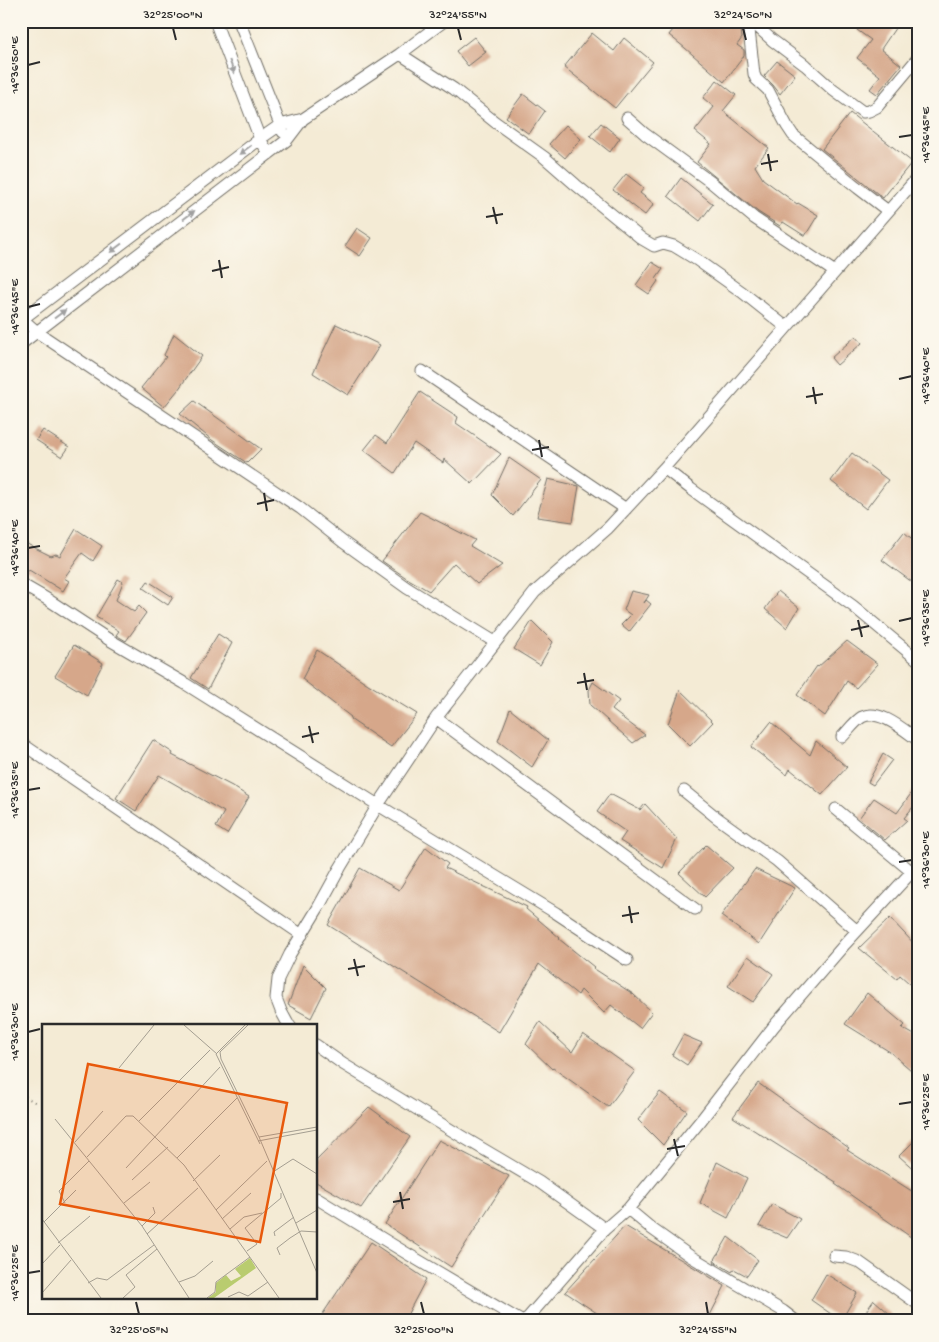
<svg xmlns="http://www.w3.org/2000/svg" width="939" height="1342" viewBox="0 0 939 1342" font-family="'Gochi Hand',sans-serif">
  <rect width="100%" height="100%" fill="#fbf7ec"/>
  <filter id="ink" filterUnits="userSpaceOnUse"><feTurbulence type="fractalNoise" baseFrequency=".02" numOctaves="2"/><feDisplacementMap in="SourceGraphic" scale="10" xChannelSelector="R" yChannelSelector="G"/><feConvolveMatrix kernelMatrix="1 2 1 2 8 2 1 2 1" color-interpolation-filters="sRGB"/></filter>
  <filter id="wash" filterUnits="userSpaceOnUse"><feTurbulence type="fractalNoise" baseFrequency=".0096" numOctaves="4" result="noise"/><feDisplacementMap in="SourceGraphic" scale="20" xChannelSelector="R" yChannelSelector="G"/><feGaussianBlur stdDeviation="1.12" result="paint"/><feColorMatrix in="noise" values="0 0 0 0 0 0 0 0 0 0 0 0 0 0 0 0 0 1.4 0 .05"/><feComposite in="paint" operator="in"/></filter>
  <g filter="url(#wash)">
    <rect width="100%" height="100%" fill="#f4ebd5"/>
    <g id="blocks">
      <path fill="#d6a78a" d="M 680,21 L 734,21 L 741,28 L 742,38 L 737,45 L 744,50 L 744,56 L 724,82 L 685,48 L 669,35 Z
        M 862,21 L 900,21 L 881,49 L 901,65 L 877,94 L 870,89 L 880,76 L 857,58 L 871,40 L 857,30 Z
        M 592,33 L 614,51 L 624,38 L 653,62 L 615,108 L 564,67 Z
        M 474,37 L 486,52 L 468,66 L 456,51 Z
        M 777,61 L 795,75 L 780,94 L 773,85 L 764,76 Z
        M 717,80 L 736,95 L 723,111 L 769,148 L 755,166 L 763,179 L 797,204 L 798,203 L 818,215 L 805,236 L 783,222 L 780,226 L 758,212 L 697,162 L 711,144 L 695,131 L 714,107 L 703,98 Z
        M 523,94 L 545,111 L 529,134 L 506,117 Z
        M 850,113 L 912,162 L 883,198 L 822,149 Z
        M 601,123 L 620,138 L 610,152 L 590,136 Z
        M 566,125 L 581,139 L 565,158 L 549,144 Z
        M 626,174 L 644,188 L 640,193 L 654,204 L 645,215 L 613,190 Z
        M 681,178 L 713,204 L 700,221 L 668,196 Z
        M 357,228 L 372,238 L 360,256 L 345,246 Z
        M 652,262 L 663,269 L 656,279 L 658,281 L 649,294 L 636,285 Z
        M 336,324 L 380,345 L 348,395 L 313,373 Z
        M 174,334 L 202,356 L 178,390 L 164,407 L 141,388 L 166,357 L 164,355 Z
        M 856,336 L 862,343 L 837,365 L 831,358 Z
        M 420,392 L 458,417 L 456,423 L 501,454 L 472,484 L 444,459 L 443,463 L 414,443 L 395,473 L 364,450 L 376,435 L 387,443 Z
        M 194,401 L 261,449 L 247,463 L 212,440 L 180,414 Z
        M 43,430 L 69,447 L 62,457 L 36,440 Z
        M 852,453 L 888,480 L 866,509 L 831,481 Z
        M 509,458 L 541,480 L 513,516 L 492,495 Z
        M 548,479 L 579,486 L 573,522 L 537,517 Z
        M 420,512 L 475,540 L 470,546 L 502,565 L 477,584 L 454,563 L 429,591 L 405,577 L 382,561 Z
        M 76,529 L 102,546 L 93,561 L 82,553 L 64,578 L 69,581 L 63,591 L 29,570 L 24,577 L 21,577 L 21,538 L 29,545 L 51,556 L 56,554 L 60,556 Z
        M 904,532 L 918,544 L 918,575 L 912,582 L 882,560 Z
        M 118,579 L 123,582 L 116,600 L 134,612 L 139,606 L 146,613 L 126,641 L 116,635 L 119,631 L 96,617 Z
        M 148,581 L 173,597 L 168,605 L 143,588 Z
        M 631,591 L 649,595 L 644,603 L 646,600 L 651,604 L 629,632 L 621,625 L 631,615 L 624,610 Z
        M 778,591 L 799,608 L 787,628 L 765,609 Z
        M 532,621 L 553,642 L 540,665 L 514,649 Z
        M 218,634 L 232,643 L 208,689 L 191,678 Z
        M 847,641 L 878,664 L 856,688 L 847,681 L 825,716 L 797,695 L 817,666 L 818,667 Z
        M 74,645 L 103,663 L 87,695 L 55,676 Z
        M 317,650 L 368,684 L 417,714 L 391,747 L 350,719 L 351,717 L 302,679 Z
        M 593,682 L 619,701 L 612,710 L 645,735 L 633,743 L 590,705 L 589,690 Z
        M 680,690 L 713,722 L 690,746 L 668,724 Z
        M 510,709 L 548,740 L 532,767 L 498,741 Z
        M 771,722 L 810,755 L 816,741 L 847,767 L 822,795 L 790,769 L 787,775 L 751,747 Z
        M 153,740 L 173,753 L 172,755 L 232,786 L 249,797 L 227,834 L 216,827 L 224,812 L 159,775 L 136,811 L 116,798 Z
        M 883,754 L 892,760 L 873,785 L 868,782 Z
        M 918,784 L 918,801 L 904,818 L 907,820 L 885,840 L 859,818 L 874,798 L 897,813 Z
        M 610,794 L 640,810 L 645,804 L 677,839 L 663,868 L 620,841 L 626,832 L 597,812 Z
        M 706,845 L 733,868 L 705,897 L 679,873 Z
        M 426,847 L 448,864 L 445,868 L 527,907 L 526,909 L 560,938 L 559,939 L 594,967 L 593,968 L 633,994 L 652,1012 L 640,1028 L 611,1005 L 604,1013 L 581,990 L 578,995 L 539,964 L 499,1032 L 328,925 L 360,868 L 399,890 Z
        M 755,869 L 795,888 L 759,944 L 721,916 Z
        M 890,918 L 918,948 L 918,991 L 900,975 L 897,979 L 859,948 Z
        M 748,956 L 773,974 L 753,1002 L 728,986 Z
        M 303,965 L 326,988 L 311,1018 L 288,1005 Z
        M 867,993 L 905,1025 L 902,1028 L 918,1037 L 918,1076 L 890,1052 L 845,1024 Z
        M 540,1022 L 572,1052 L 583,1034 L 635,1071 L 608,1107 L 553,1068 L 552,1069 L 526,1044 Z
        M 683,1035 L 702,1043 L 687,1065 L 672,1055 Z
        M 758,1083 L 849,1148 L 847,1150 L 918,1195 L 918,1242 L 835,1184 L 836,1182 L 733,1117 Z
        M 660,1092 L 687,1111 L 663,1145 L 638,1120 Z
        M 369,1107 L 410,1137 L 361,1208 L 316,1182 L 316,1161 Z
        M 918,1137 L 918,1173 L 899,1156 Z
        M 439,1140 L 509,1176 L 451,1267 L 385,1224 Z
        M 717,1162 L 747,1178 L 728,1218 L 700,1203 Z
        M 772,1204 L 800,1219 L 787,1238 L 759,1226 Z
        M 625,1226 L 725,1286 L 707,1321 L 609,1321 L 565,1292 Z
        M 728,1237 L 758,1260 L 747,1276 L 734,1269 L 732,1272 L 714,1261 Z
        M 371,1242 L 426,1279 L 404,1321 L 318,1321 Z
        M 826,1274 L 857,1293 L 841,1321 L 811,1300 Z
        M 874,1300 L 898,1321 L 859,1321 Z"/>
    </g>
  </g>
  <g filter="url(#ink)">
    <use href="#blocks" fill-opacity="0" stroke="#716e66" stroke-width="1"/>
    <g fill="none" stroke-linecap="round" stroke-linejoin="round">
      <defs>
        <path id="street" d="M 215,21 L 260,139 L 269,154
          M 239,21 L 283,132
          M 748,21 L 754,74 L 756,79 L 768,90 L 787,126 L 793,135 L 858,188 L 888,211
          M 751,21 L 772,40 L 805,65 L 833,90 L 863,112 L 869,111 L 877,107 L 918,58
          M 400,54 L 454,89 L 495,122 L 544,157 L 576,185 L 642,239 L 654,246 L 663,243 L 674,246 L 697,260 L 742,292 L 786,327
          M 627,118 L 645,134 L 712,183 L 754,218 L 835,272
          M 22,319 L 37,332 L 300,508 L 343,542 L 407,588 L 495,642
          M 21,320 L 260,139 L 280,125 L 303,119 L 400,54 L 444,21
          M 21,344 L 287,140 L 303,119
          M 422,371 L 626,509
          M 664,468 L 691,489 L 853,606 L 918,660
          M 21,584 L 47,599 L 108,639 L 184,683 L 378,805 L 556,913 L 627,960
          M 436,718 L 695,909
          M 842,737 C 848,731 855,721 862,717 C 879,708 904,730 918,740
          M 21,743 L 302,935
          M 684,791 L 716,817 L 777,861 L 857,931
          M 836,809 L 912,872
          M 290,1026 L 288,1024 L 281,1011 L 276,998 L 278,979 L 290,954 L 318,908 L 340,868 L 378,805 L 436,718 L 535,592 L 608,528 L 664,468 L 918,177
          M 316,1045 L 343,1064 L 461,1136 L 539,1182 L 605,1229
          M 316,1198 L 406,1253 L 521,1321
          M 628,1209 L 652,1229 L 690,1256 L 783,1311 L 796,1321
          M 834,1256 L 846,1257 L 859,1262 L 918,1304
          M 525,1321 L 605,1229 L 628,1209 L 702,1119 L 774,1026 L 845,944 L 918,865"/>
      </defs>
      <use href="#street" stroke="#716e66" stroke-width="13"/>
      <path stroke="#716e66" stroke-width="2" stroke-dasharray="1 4" stroke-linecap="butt" d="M 21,1094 L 36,1103"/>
      <use href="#street" stroke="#fff" stroke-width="11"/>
    </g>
    <defs><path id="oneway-solid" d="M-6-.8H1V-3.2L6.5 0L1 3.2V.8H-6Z" transform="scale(1.25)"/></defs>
    <g fill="#a0a0a0">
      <use href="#oneway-solid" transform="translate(232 67) rotate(69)"/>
      <use href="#oneway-solid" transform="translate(245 150) rotate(143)"/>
      <use href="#oneway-solid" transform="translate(189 215) rotate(-37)"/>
      <use href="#oneway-solid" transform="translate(116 248) rotate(143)"/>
      <use href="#oneway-solid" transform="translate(60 314) rotate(-37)"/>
    </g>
  </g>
  <path fill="none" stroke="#2b2b2b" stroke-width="2" d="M 173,28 L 176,40M 458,28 L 461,40M 743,28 L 746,40M 28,65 L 40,62M 899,137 L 912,135M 768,154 L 771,171M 761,164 L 778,161M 493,207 L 497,224M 486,217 L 503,214M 219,260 L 222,278M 212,271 L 229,267M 28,307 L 40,304M 899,379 L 912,376M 813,387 L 816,404M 806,397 L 823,394M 539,440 L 542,457M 532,450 L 549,447M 264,493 L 267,511M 257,504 L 274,500M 28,548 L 40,546M 858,620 L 862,637M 899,621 L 912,618M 851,630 L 869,626M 584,673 L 587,690M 577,683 L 594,680M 309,726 L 313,743M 302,737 L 319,733M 28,790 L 40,788M 899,862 L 912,860M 629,906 L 632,923M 622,916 L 639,913M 354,959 L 358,976M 348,969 L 365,966M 28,1032 L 40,1029M 899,1104 L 912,1102M 674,1139 L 678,1156M 667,1149 L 685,1146M 400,1192 L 403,1209M 393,1202 L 410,1199M 28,1273 L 40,1271M 136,1302 L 139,1314M 421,1302 L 424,1314M 706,1302 L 708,1314"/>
  <g transform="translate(42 1024)">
    <rect width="275" height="275" fill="#f4ebd5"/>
    <path d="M 208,234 L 214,244 L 172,274 L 166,274 L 174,268 L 174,259 L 184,251 L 189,257 L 199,252 L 193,245 Z" fill="#b9cc6f"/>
    <path fill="none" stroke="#a49e91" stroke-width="1" d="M 142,1 L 175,30M 203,1 L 174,30 L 218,120M 206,1 L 178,28 L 179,35 L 217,113 L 275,249M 77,44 L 112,1M 13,95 L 100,202 L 147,274M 97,97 L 168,26M 217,113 L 275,103M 216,117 L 275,106M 33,118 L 61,87M 45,133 L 84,92 L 91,92 L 142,141 L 237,274M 135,134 L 195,74M 84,144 L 178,43M 231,148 L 251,135 L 275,150M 90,156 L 126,123M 151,157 L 178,131M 23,179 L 17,167 L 47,137M 82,179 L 108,158M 174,186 L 225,137M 0,195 L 59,274M 180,195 L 209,169M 2,198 L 34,166M 254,199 L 275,186M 100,202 L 113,189 L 111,183M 188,205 L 202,193 L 220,189M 105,210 L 156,164M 233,212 L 232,208 L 252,193M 16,219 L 48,192M 205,227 L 215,220 L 203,204 L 239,174 L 239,169M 238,231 L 235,224 L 248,214 L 259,207 L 275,208M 0,240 L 18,221M 137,258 L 153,252 L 171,237M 46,259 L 55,254 L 65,256 L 112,221M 0,269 L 29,236M 186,273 L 197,268 L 206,272 L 226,258M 81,274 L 93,263 L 84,251 L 115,225M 165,274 L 173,268 L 174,258 L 208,233"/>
    <path fill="#e8590c" fill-opacity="0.15" stroke="#e8590c" stroke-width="2.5" d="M 46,40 L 245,79 L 218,218 L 18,180 Z"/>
    <rect width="275" height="275" fill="none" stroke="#2b2b2b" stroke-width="2.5"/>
  </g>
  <rect width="939" height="1342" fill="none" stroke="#fbf7ec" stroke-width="55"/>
  <rect x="28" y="28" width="884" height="1286" fill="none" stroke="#2b2b2b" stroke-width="2"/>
  <g font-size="12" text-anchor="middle" fill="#2b2b2b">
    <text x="173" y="18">32°25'00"N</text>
    <text x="458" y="18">32°24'55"N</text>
    <text x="743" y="18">32°24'50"N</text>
    <text transform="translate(14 65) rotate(-90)" y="4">14°36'50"E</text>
    <text transform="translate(925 135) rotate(-90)" y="4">14°36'45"E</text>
    <text transform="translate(14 307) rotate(-90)" y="4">14°36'45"E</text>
    <text transform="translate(925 376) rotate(-90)" y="4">14°36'40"E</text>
    <text transform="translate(14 548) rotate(-90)" y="4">14°36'40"E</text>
    <text transform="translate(925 618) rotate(-90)" y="4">14°36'35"E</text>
    <text transform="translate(14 790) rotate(-90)" y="4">14°36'35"E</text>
    <text transform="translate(925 860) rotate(-90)" y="4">14°36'30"E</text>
    <text transform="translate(14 1032) rotate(-90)" y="4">14°36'30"E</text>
    <text transform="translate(925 1102) rotate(-90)" y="4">14°36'25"E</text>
    <text transform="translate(14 1273) rotate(-90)" y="4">14°36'25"E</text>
    <text x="139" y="1333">32°25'05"N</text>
    <text x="424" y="1333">32°25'00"N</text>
    <text x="708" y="1333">32°24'55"N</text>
  </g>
</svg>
